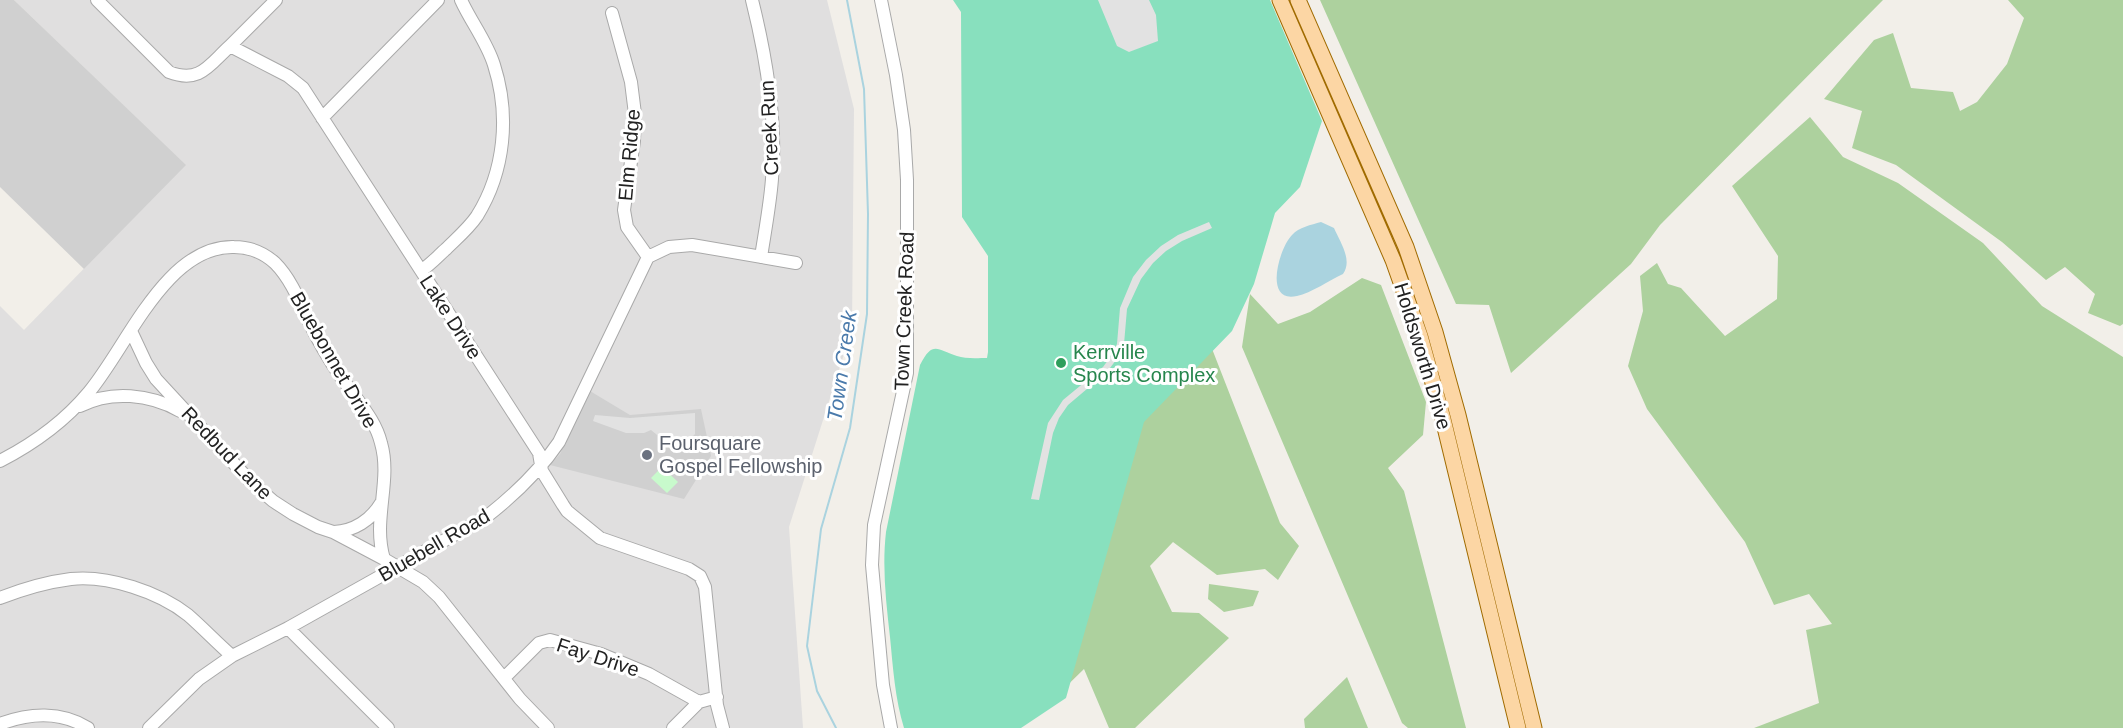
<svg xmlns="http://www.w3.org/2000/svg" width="2123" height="728" viewBox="0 0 2123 728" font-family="Helvetica,sans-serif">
  <rect width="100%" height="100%" fill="#f2efe9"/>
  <path fill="#e0dfdf" d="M 14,0 L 827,0 L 854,109 L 852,329 L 789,527 L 803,728 L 0,728 L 0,306 L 24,330 L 185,165 Z"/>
  <path fill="#d0d0d0" d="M 0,0 L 14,0 L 186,165 L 84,269 L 0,187 Z
    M 590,391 L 630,415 L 701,409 L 711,456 L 684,499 L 550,465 L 560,454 Z"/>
  <path fill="#add19e" d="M 1320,0 L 1883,0 L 1660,225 L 1631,264 L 1511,373 L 1489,305 L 1456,304 Z
    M 2008,0 L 2123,0 L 2123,324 L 2120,326 L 2088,313 L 2095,294 L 2065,267 L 2046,280 L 2002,242 L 1896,165 L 1852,148 L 1862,111 L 1824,99 L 1874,40 L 1893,33 L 1911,88 L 1953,92 L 1960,111 L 1977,102 L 2007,64 L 2024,18 Z
    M 1810,117 L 1843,157 L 1898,183 L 1983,243 L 2042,306 L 2123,357 L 2123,728 L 1754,728 L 1819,703 L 1806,630 L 1832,624 L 1809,594 L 1774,605 L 1745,542 L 1647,409 L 1628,366 L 1643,311 L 1640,276 L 1657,263 L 1668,284 L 1681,288 L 1725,336 L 1777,299 L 1778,256 L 1732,186 Z
    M 1362,278 L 1381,285 L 1426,402 L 1423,435 L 1388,468 L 1404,491 L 1466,728 L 1408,728 L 1402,723 L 1242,347 L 1250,294 L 1278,324 L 1310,312 Z
    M 1200,318 L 1280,523 L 1299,546 L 1278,580 L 1265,569 L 1217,575 L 1173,542 L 1150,566 L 1172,612 L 1199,613 L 1229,638 L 1135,728 L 1109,728 L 1084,669 L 1043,709 L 1066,546 Z
    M 1209,584 L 1259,591 L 1253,606 L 1224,612 L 1208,599 Z
    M 1347,677 L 1368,728 L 1305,728 L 1304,719 Z"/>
  <path fill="#c8facc" d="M 662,467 L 678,482 L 667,493 L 651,478 Z"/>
  <path fill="#88e0be" d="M 953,0 L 1270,0 L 1322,121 L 1300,187 L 1275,213 L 1254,284 L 1232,331 L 1144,422 L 1066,698 L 1021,728 L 904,728 C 895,699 893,668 890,637 C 886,602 882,567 886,532 L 920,365 C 933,340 937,350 957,356 C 965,359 978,358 987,358 L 988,352 L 988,256 L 962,217 L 961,12 Z"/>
  <path fill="#e2e2e2" d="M 1098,0 L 1149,0 L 1156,15 L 1158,41 L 1129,52 L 1117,46 Z
    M 1209,222 L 1212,228 L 1182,241 L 1166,251 L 1153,263 L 1141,279 L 1127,309 L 1124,344 L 1119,356 L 1107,372 L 1068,405 L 1059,418 L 1053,433 L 1039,500 L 1031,499 L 1048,423 L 1063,400 L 1103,367 L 1111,356 L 1117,344 L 1120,308 L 1133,277 L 1146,260 L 1161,246 L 1178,235 Z
    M 695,413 L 695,434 L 678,452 L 651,430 L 644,433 L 626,433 L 593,421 L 595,415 L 630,418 Z"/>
  <path fill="#aad3df" d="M 1321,222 L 1334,228 C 1340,242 1353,260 1343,274 C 1330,280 1311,293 1297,296 C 1263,304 1279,248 1292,235 C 1299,227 1311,225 1321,222 Z"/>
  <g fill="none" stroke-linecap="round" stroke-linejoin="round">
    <path stroke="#aad3df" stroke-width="2" d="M 836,728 L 817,691 L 807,646 L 821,529 L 850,428 L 867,314 L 868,214 L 864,89 L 847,0"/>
    <defs>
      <path id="minor" d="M 97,0 L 169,72 C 200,84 209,65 230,46 L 288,76 L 303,88 L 539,453 L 542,471 L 563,505 L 567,511 L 600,538 L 689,569 L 700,576 L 705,587 L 717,705 L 723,728
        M 752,0 C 766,56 777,122 772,179 C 770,205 765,231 761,257
        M 881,0 L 896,75 L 904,130 L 907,180 L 907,373 L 874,525 L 872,565 L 883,685 L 891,728
        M 612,13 L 631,82 L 635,114 L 634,141 L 624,210 L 627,227 L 648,257
        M 230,46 L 276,0
        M 322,118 L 438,0
        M 422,270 C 431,264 438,256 446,249 C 456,239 469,228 477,216 C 505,171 510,115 494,65 C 487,42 471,22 461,0
        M 131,331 L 146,363 L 156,379 L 251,482 L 273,501 L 293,514 L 318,527 L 333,532 L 384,559
        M 80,406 C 111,390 150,394 180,411
        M 0,461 C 33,444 65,421 89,392 C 127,347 166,245 234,247 C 249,247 264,253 275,263 C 294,282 303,311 315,334 C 325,353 336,371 349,388 C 361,405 376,422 381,443 C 392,481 372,520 384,559 L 423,582 L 439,597 L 520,699 L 548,728
        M 334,532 C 354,531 371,520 381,503
        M 0,598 C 23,589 47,582 71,579 C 108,575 159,592 188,615 C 203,628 217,643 232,656
        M 288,628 L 388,728
        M 504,678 L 539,643 L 550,640 L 601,654 L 649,674 L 699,702
        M 0,724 C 29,713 61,711 88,728
        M 149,728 L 199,679 L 232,656 L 288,628 L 486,517 C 513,496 540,470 559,442 L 648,257 L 669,247 L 692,245 L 796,263
        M 673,728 L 699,702 L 717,697"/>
      <path id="major" d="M 1280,0 L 1393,260 L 1420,336 L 1443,419 L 1518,728
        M 1298,0 L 1406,247 L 1435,332 L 1458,415 L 1534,728"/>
    </defs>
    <use href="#minor" stroke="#a9a9a9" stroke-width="14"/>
    <use href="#major" stroke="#a06b00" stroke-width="17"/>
    <use href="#minor" stroke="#fff" stroke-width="12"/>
    <use href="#major" stroke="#fcd6a4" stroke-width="15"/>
  </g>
  <circle fill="#2e9e5b" stroke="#fff" stroke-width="2" cx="1061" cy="363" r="6"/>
  <circle fill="#6b7280" stroke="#fff" stroke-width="2" cx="647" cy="455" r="6"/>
  <g text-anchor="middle" stroke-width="6" stroke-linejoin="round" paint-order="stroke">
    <g font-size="20" fill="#222" stroke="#fff">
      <text transform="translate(769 128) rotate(-93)" y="7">Creek Run</text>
      <text transform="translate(629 155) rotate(-85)" y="7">Elm Ridge</text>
      <text transform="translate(904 311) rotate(-88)" y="7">Town Creek Road</text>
      <text transform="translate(451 317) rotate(57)" y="7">Lake Drive</text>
      <text transform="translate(1423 356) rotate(73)" y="7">Holdsworth Drive</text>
      <text transform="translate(334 360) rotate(60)" y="7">Bluebonnet Drive</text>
      <text transform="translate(227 453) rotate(46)" y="7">Redbud Lane</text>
      <text transform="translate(434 545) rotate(-30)" y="7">Bluebell Road</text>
      <text transform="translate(598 657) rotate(18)" y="7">Fay Drive</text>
    </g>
    <g font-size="20" fill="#27864d" stroke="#fff" text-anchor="start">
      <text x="1073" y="359">Kerrville<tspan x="1073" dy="23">Sports Complex</tspan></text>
    </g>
    <g font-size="20" fill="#5b616d" stroke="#fff" text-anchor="start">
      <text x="659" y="450">Foursquare<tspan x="659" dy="23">Gospel Fellowship</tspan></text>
    </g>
    <g font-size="21" font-style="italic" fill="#4a7aab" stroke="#fff">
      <text transform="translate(842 366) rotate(-82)" y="7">Town Creek</text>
    </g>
  </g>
</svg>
